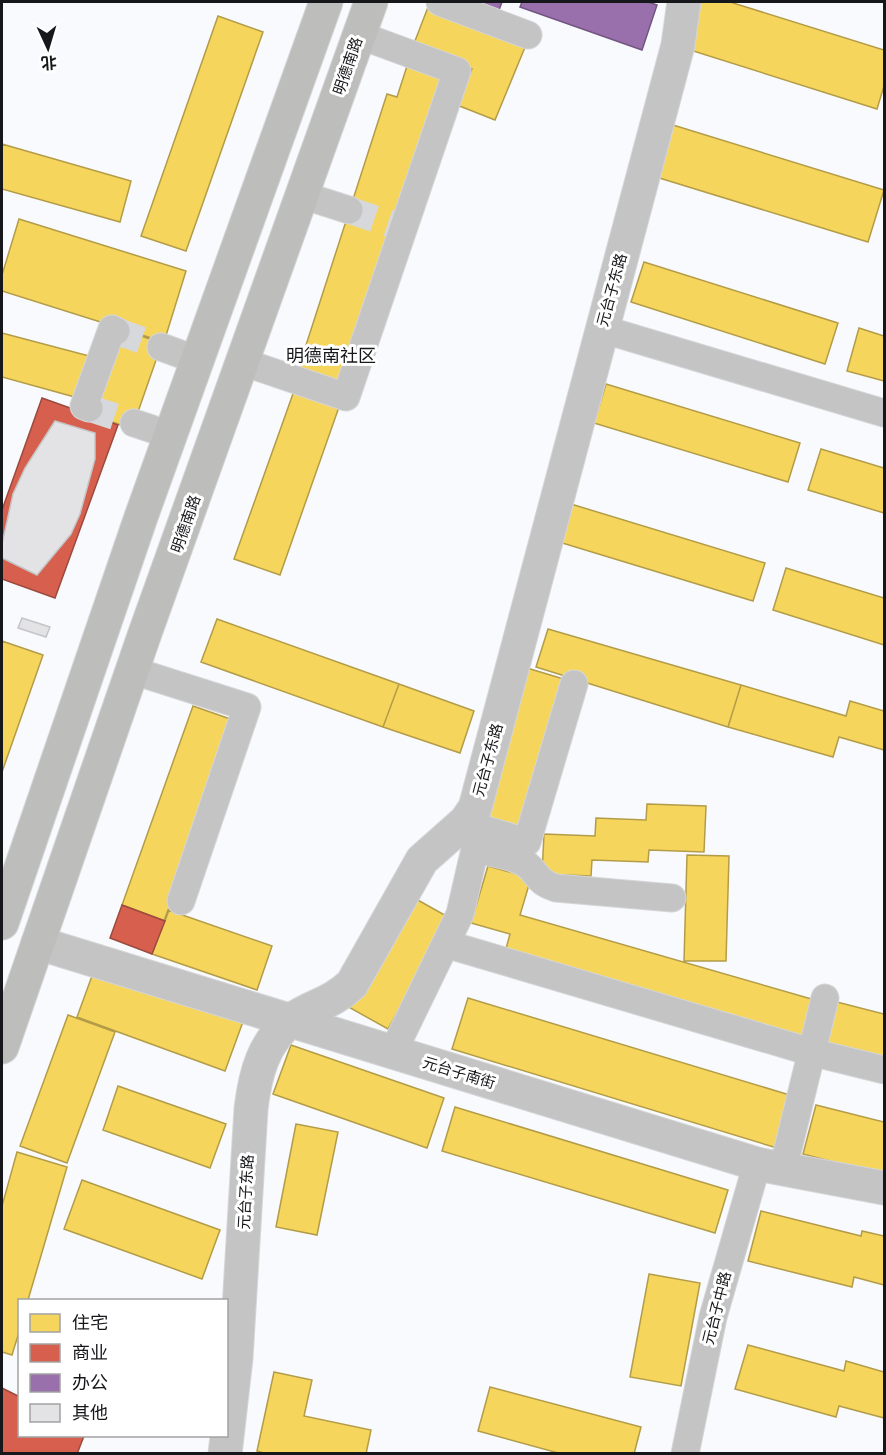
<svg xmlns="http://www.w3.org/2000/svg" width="886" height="1455" viewBox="0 0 886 1455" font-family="Signika,'Noto Sans SC',sans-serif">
  <rect width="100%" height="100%" fill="#f8fafd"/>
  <path fill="#f6d55c" stroke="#b39c48" stroke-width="1.5" d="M 430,2 L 528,40 L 495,120 L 457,105 L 472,69 L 413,46 Z
    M 701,2 L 730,2 L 884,50 L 884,86 L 877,109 L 687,49 Z
    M 218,16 L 263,32 L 186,251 L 141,236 Z
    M 408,63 L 445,75 L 343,388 L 297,373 L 387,94 L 397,97 Z
    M 673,125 L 884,190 L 868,242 L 656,177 Z
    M 2,144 L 131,181 L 120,222 L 2,189 Z
    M 19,219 L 186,271 L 164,342 L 2,291 L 2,275 Z
    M 644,262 L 838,323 L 825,364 L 631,302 Z
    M 117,328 L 162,343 L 132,429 L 87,413 Z
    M 859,328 L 884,336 L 884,381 L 847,371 Z
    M 2,333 L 93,357 L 82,399 L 2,377 Z
    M 606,384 L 800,443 L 788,482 L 594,423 Z
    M 294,391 L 339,407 L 280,575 L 234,559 Z
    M 821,449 L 884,468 L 884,513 L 808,490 Z
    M 571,504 L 765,563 L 753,601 L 559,542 Z
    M 786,568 L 884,598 L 884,645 L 773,610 Z
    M 217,619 L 399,684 L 383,727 L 201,662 Z
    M 548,629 L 741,685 L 728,727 L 536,667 Z
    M 2,641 L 43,655 L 2,772 Z
    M 527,668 L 567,680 L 522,833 L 482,822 Z
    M 399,684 L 474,711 L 460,753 L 383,727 Z
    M 741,685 L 846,716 L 850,701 L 884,711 L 884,750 L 839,737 L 833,757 L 728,727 Z
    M 193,706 L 236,721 L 165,921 L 122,905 Z
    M 647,804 L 706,806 L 704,852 L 649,850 L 648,862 L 592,860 L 591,876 L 542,874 L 544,834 L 595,836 L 596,818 L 646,820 Z
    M 687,855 L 729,856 L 726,961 L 684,961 Z
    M 488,866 L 531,878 L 520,915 L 815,1000 L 802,1042 L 504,956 L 510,934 L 471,923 Z
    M 407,894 L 450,918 L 388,1029 L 345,1005 Z
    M 168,910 L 272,946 L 257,990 L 152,954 Z
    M 96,965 L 244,1019 L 225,1071 L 77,1017 Z
    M 468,998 L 793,1096 L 777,1148 L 452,1049 Z
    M 833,1001 L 884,1014 L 884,1067 L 820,1051 Z
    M 68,1015 L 115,1032 L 67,1163 L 20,1146 Z
    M 291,1045 L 444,1098 L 427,1148 L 273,1094 Z
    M 118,1086 L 226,1124 L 210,1168 L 103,1130 Z
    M 816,1105 L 884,1122 L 884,1175 L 803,1154 Z
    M 455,1107 L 728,1190 L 715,1233 L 442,1151 Z
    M 296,1124 L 338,1132 L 317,1235 L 276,1227 Z
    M 17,1152 L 67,1167 L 28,1300 L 20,1300 L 20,1329 L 12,1355 L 2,1352 L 2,1206 Z
    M 82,1180 L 220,1230 L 202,1279 L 64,1229 Z
    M 761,1211 L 861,1236 L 862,1231 L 884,1236 L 884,1285 L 854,1277 L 852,1287 L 748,1261 Z
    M 649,1274 L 700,1283 L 681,1386 L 630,1377 Z
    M 748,1345 L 844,1371 L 846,1361 L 884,1372 L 884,1418 L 839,1406 L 836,1417 L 735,1389 Z
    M 274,1372 L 312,1380 L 304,1416 L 371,1430 L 366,1454 L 267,1454 L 257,1451 Z
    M 490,1387 L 641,1427 L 634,1454 L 562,1454 L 478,1431 Z"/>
  <path fill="#d6604d" stroke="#9c4a3e" stroke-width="1.5" d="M 42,398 L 118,425 L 55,598 L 2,579 L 2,510 Z
    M 122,905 L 165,921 L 152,954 L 110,938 Z
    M 2,1388 L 20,1397 L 20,1436 L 84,1436 L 77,1454 L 2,1454 Z"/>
  <path fill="#9970ab" stroke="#725580" stroke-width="1.5" d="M 450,2 L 502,2 L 496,18 Z
    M 522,2 L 648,2 L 657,5 L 642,50 L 520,7 Z"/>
  <path fill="#e3e2e5" stroke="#c5c5c7" stroke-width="1.5" d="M 55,421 L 95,433 L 95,459 L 80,514 L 71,534 L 37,575 L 2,558 L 2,544 L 13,494 L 25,468 Z
    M 22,618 L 50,627 L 46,637 L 18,628 Z"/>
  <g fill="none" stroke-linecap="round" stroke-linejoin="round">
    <path stroke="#d6d8db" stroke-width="27" stroke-dasharray="27 14" stroke-linecap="butt" d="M 349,210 L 396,226
      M 116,331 L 161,347
      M 89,408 L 134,423"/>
    <defs>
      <path id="minor" d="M 440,2 L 528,35
        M 302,195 L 349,210
        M 602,329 L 884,413
        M 161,347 L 197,360
        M 243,362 L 346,397 L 457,71 L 359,35
        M 89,408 L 84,406 L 112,329 L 116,331
        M 134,423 L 170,435
        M 134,671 L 247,707 L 181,901
        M 462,823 L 527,842 L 574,684
        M 446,944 L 811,1052 L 884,1070
        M 393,1052 L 460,914 L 475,849 C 490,853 513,855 526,864 C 540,875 535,881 556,888 L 672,898
        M 783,1169 L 825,998
        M 685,1454 L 713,1317 L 757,1164"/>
      <path id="tertiary" d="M 38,943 L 757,1164 L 884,1188
        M 225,1454 L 236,1358 L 251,1109 C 255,1075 263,1041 293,1019 C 313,1005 331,1004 352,984 L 422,860 L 466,821 L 475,808 L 678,45 L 684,2"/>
      <path id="primary" d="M 2,923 L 141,517 L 326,2
        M 2,1047 L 144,636 L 371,2"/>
    </defs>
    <use href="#minor" stroke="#d5d6d8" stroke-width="29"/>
    <use href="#tertiary" stroke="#d5d6d8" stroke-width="35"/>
    <use href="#primary" stroke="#d5d6d8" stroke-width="35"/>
    <use href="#minor" stroke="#c4c4c4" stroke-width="27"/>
    <use href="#tertiary" stroke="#c4c4c4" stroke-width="33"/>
    <use href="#primary" stroke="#bdbdbc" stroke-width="33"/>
  </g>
  <g text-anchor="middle" stroke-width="6" stroke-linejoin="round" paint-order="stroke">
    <g font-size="15" fill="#16171a" stroke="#fff">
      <text transform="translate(348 66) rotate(-71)" y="5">明德南路</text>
      <text transform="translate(612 290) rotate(-75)" y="5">元台子东路</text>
      <text transform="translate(186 524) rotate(-71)" y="5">明德南路</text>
      <text transform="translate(488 760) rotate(-75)" y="5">元台子东路</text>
      <text transform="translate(459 1073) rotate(17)" y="5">元台子南街</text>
      <text transform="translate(246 1192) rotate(-87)" y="5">元台子东路</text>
      <text transform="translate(717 1308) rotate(-76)" y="5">元台子中路</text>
    </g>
    <g font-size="18" fill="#16171a" stroke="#fff">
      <text x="331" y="362">明德南社区</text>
    </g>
  </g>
  <rect width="886" height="1455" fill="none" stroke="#16171a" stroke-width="6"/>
  <rect x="18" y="1299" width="210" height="138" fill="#ffffff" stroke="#a2a2a3" stroke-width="1.5"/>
  <rect x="30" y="1314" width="30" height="18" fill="#f6d55c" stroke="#a2a2a3" stroke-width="1.5"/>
  <text x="72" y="1329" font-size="18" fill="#16171a">住宅</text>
  <rect x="30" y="1344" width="30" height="18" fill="#d6604d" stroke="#a2a2a3" stroke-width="1.5"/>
  <text x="72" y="1359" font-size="18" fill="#16171a">商业</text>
  <rect x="30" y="1374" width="30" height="18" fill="#9970ab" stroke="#a2a2a3" stroke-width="1.5"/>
  <text x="72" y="1389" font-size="18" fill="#16171a">办公</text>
  <rect x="30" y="1404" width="30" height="18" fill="#e3e2e5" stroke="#a2a2a3" stroke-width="1.5"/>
  <text x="72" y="1419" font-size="18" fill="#16171a">其他</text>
  <g transform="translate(48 48) rotate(176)" stroke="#ffffff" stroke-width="4.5" paint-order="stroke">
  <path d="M0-4.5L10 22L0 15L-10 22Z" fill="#16171a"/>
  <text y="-9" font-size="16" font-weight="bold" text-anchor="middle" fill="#16171a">北</text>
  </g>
</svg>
